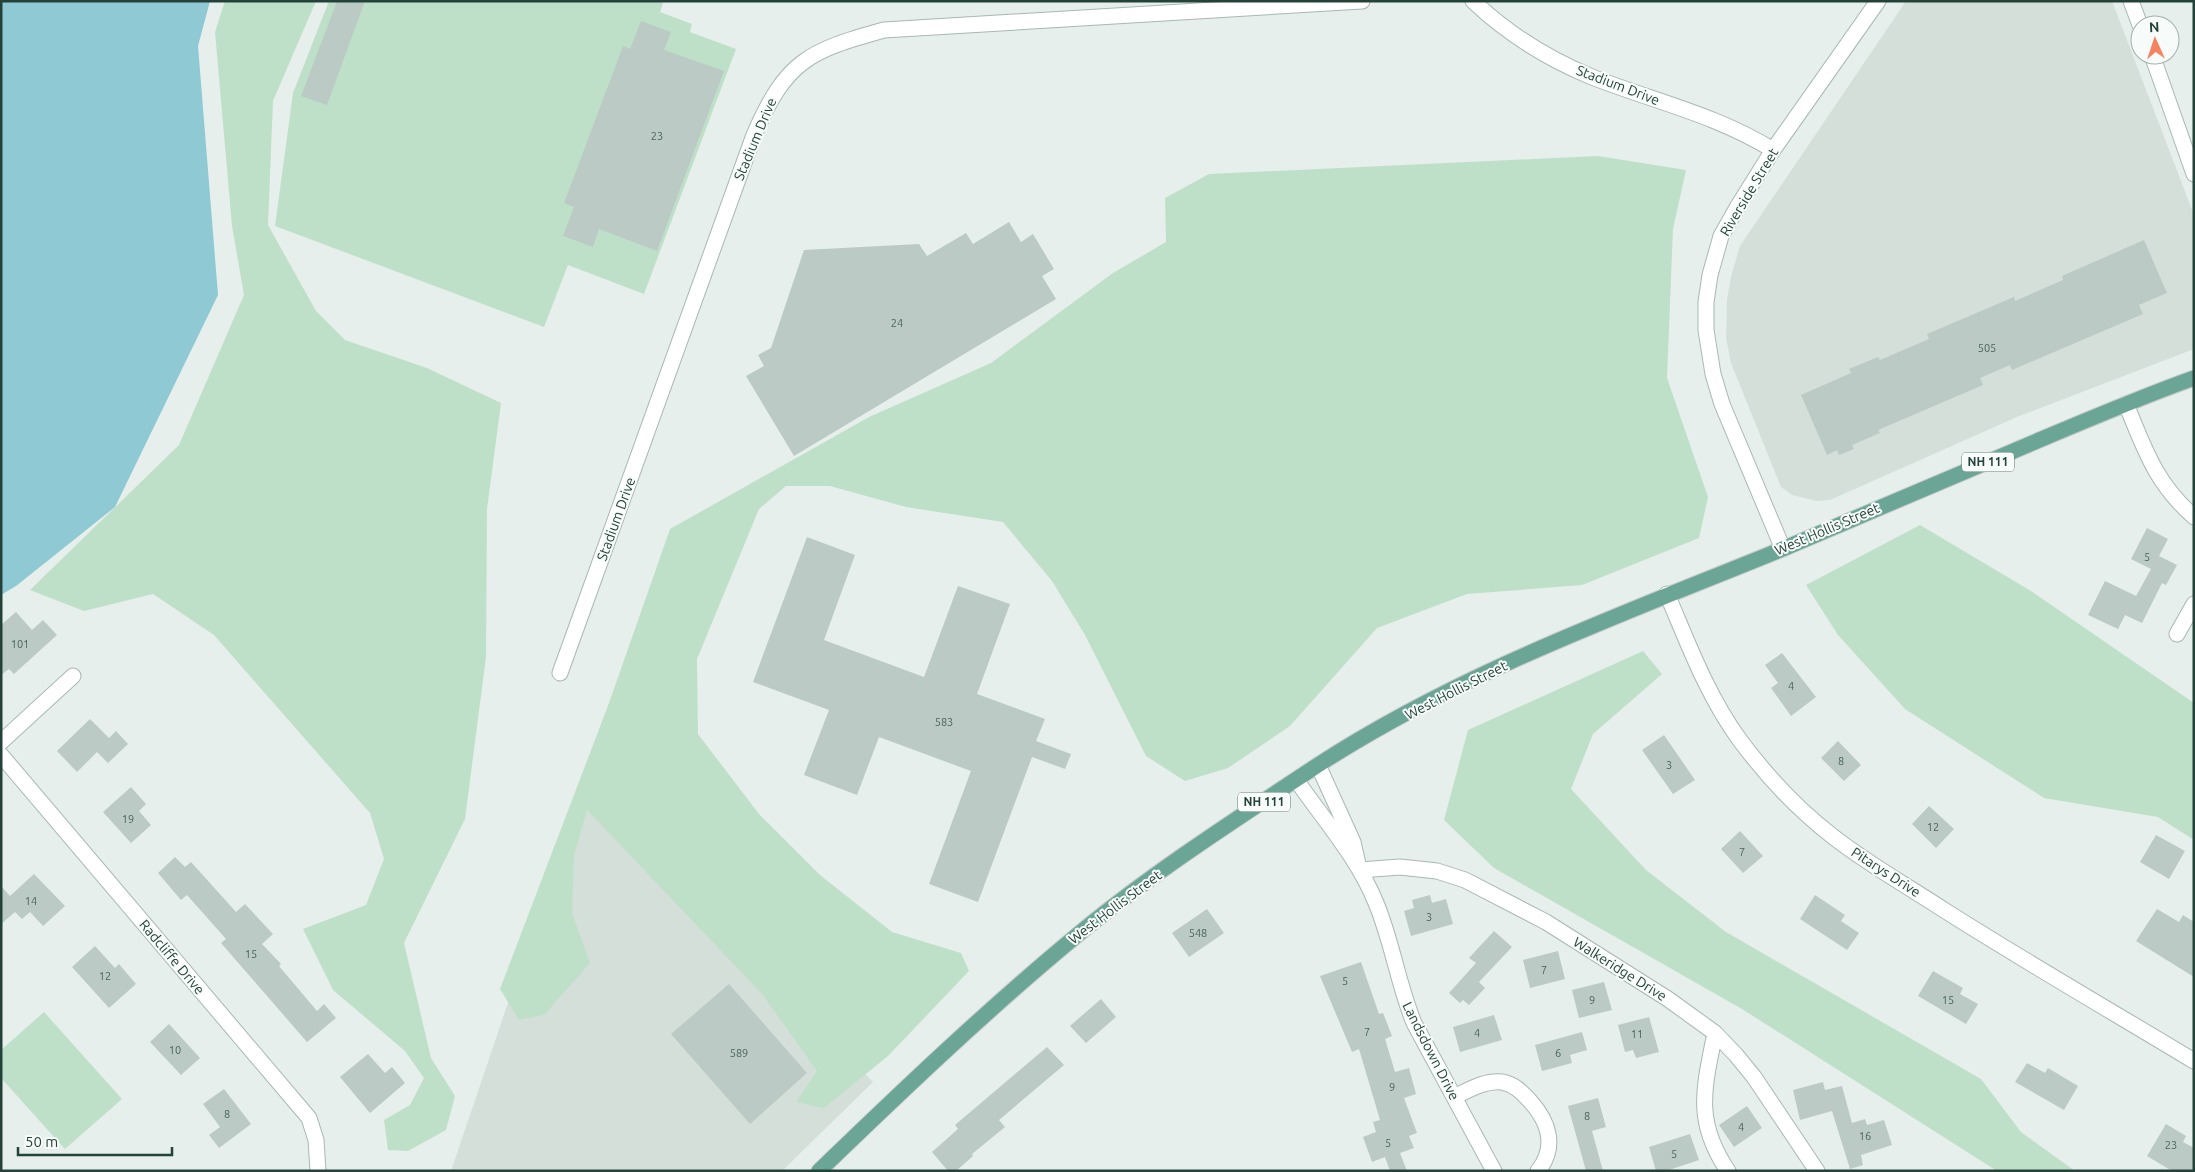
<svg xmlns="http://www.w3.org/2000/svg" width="2195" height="1172" viewBox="0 0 2195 1172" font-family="Ubuntu,sans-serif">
  <rect width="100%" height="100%" fill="#e6efeb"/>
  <path fill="#d4dfda" d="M 1906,1 L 2112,1 L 2194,215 L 2194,349 L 2017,417 L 1830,500 L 1817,501 L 1792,495 L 1781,487 L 1731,363 L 1726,338 L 1727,299 L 1731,277 L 1740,246 Z
    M 586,773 L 873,1082 L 782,1171 L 451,1171 Z"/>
  <path fill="#bfe0c8" d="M 225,1 L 316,1 L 273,101 L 268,225 L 316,311 L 345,340 L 427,368 L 501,403 L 487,509 L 486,657 L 465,819 L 404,943 L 431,1058 L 455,1096 L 446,1130 L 408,1151 L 388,1150 L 384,1120 L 410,1105 L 424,1078 L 405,1051 L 333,990 L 303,929 L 366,905 L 384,859 L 370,813 L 214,635 L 153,594 L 84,611 L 30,590 L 179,445 L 244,295 L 232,226 L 215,32 Z
    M 329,1 L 660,1 L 663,3 L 660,12 L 692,24 L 690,32 L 736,49 L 644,294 L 568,265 L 544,327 L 275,226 L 293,93 Z
    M 1598,156 L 1686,170 L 1673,229 L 1667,378 L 1708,497 L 1699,538 L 1582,585 L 1467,594 L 1377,628 L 1290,726 L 1228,768 L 1185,781 L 1146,756 L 1085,635 L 1052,581 L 1003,522 L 906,507 L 830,486 L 786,486 L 759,509 L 697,659 L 698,734 L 759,814 L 820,875 L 892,932 L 961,953 L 969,971 L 888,1056 L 824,1108 L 796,1102 L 817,1071 L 762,994 L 587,810 L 574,856 L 572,913 L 590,963 L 544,1015 L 519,1020 L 500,989 L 609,703 L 670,529 L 869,417 L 991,363 L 1113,273 L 1166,242 L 1165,198 L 1209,174 Z
    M 1920,525 L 2031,591 L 2194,703 L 2194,840 L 2158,817 L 2044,798 L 1905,709 L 1838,635 L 1806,585 Z
    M 1643,651 L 1662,674 L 1593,734 L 1571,789 L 1646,870 L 1726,932 L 1981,1079 L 2021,1132 L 2075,1171 L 1997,1171 L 1742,1009 L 1494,868 L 1444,820 L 1468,730 Z
    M 44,1012 L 122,1099 L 65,1149 L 1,1078 L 1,1050 Z"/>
  <path fill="#8ec9d4" d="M 1,1 L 210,1 L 198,46 L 218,295 L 115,507 L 16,586 L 1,595 Z"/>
  <path fill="#bbcac4" d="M 337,1 L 365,1 L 327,105 L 301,96 Z
    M 641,21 L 671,32 L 664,50 L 724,71 L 657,251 L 599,229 L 593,247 L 563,236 L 574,207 L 564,203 L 623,46 L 630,49 Z
    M 1009,222 L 1021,242 L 1033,234 L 1054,269 L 1042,276 L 1056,299 L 794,456 L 746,376 L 764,366 L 758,355 L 771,348 L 804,250 L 919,244 L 927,256 L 966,233 L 973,244 Z
    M 2144,240 L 2167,293 L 2139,305 L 2143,314 L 2012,370 L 2010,365 L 1980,378 L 1983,385 L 1878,430 L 1880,433 L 1852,445 L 1854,449 L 1839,455 L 1837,450 L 1827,455 L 1801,395 L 1851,373 L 1849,369 L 1878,357 L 1880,360 L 1929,339 L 1927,334 L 2014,297 L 2015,301 L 2063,280 L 2062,276 Z
    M 2147,528 L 2168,539 L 2159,556 L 2177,565 L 2166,585 L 2162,583 L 2142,623 L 2125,615 L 2118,629 L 2088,615 L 2105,581 L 2136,596 L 2151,569 L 2131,559 Z
    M 807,537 L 855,555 L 824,640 L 924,677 L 958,586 L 1010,604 L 977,694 L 1045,719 L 1036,741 L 1071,754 L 1065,769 L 1032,757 L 978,902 L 929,884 L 971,771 L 879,737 L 857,795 L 804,775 L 829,710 L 753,682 Z
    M 16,612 L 32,630 L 43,620 L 57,635 L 14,674 L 9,669 L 1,675 L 1,625 Z
    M 1782,653 L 1816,697 L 1791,716 L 1771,688 L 1778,683 L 1765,665 Z
    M 90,719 L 109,738 L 116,731 L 128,744 L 108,763 L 97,752 L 77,772 L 57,751 Z
    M 1664,735 L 1695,780 L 1673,794 L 1642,750 Z
    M 1838,741 L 1861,765 L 1844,781 L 1821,758 Z
    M 131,787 L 146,804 L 139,811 L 151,825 L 131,843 L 103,812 Z
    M 1929,806 L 1954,829 L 1936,848 L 1912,824 Z
    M 1740,831 L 1763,856 L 1743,873 L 1721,849 Z
    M 2156,835 L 2185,851 L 2169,879 L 2140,862 Z
    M 175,857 L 185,867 L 191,862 L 236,912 L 245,904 L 273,934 L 262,944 L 281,964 L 279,966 L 317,1011 L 324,1004 L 336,1018 L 307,1042 L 221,943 L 226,939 L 187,895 L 181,900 L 158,873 Z
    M 34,874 L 65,906 L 43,926 L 30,912 L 22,919 L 15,912 L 1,924 L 1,886 L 10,896 Z
    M 1430,895 L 1432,903 L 1446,899 L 1453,924 L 1411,936 L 1404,911 L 1414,908 L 1412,900 Z
    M 1815,895 L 1845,915 L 1841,921 L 1859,933 L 1847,950 L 1800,919 Z
    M 1207,909 L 1224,933 L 1189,957 L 1172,933 Z
    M 2157,909 L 2179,922 L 2183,915 L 2194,922 L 2194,977 L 2136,941 Z
    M 1494,931 L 1512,947 L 1479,982 L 1485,988 L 1469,1005 L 1463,1000 L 1460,1003 L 1449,993 L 1476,963 L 1469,958 Z
    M 95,946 L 115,968 L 119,964 L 136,984 L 109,1008 L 72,967 Z
    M 1558,951 L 1565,979 L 1530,988 L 1523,960 Z
    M 1361,962 L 1379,1014 L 1383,1013 L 1392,1036 L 1385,1039 L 1395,1072 L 1409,1068 L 1416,1094 L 1404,1098 L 1417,1133 L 1409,1136 L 1414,1148 L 1400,1153 L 1407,1171 L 1390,1171 L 1385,1157 L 1372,1162 L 1363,1137 L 1376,1132 L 1373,1122 L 1380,1120 L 1359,1049 L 1352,1052 L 1320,976 Z
    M 1933,971 L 1963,988 L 1960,994 L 1978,1004 L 1966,1024 L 1918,996 Z
    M 1604,982 L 1612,1010 L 1579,1018 L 1572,990 Z
    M 729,984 L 807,1073 L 750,1124 L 671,1034 Z
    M 1101,999 L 1116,1017 L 1086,1043 L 1070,1026 Z
    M 1494,1015 L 1502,1040 L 1460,1052 L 1453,1027 Z
    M 1649,1017 L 1659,1052 L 1636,1058 L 1633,1050 L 1625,1052 L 1618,1025 Z
    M 169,1024 L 200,1058 L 181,1075 L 150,1042 Z
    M 1582,1032 L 1587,1050 L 1570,1055 L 1572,1063 L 1542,1071 L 1535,1045 Z
    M 1047,1047 L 1064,1065 L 999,1120 L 1005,1127 L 972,1154 L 973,1156 L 956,1171 L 948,1171 L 932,1152 L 958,1129 L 955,1125 Z
    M 368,1054 L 385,1073 L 392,1067 L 405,1083 L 370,1113 L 340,1077 Z
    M 2027,1063 L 2045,1073 L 2048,1068 L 2078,1086 L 2064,1110 L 2015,1082 Z
    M 1823,1082 L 1825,1090 L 1842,1086 L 1852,1123 L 1865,1119 L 1867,1125 L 1884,1120 L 1892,1145 L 1861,1155 L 1863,1165 L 1850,1169 L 1832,1111 L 1800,1120 L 1793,1090 Z
    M 224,1089 L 251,1124 L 219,1148 L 209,1135 L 220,1127 L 203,1104 Z
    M 1598,1098 L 1606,1127 L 1592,1131 L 1603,1171 L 1586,1171 L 1568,1106 Z
    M 1747,1106 L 1762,1128 L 1734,1147 L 1719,1125 Z
    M 2166,1124 L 2186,1136 L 2183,1142 L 2194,1148 L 2194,1171 L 2172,1171 L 2147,1156 Z
    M 1690,1134 L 1699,1160 L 1666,1171 L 1656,1171 L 1649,1147 Z"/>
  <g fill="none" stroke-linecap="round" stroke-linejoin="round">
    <defs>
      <path id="minor" d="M 1473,1 C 1508,34 1548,59 1592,77 C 1653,101 1717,115 1773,150
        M 2131,1 L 2140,25
        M 2152,55 L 2194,174
        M 2126,404 C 2145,450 2155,482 2194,517
        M 1783,549 L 1722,404 L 1713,374 L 1706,330 L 1706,302 L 1710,275 L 1721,236 L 1738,206 L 1773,150 L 1878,1
        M 1667,594 C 1688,643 1707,695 1739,739 C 1765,774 1796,808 1831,835 C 1866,863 1906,885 1944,910 C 2026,962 2111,1011 2194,1061
        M 2177,634 L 2194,604
        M 560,673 L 754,135 C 786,61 808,51 884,30 L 1362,1
        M 1,742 L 73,676
        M 1,755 L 309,1118 L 316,1140 L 318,1171
        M 1318,765 L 1353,842 L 1358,864
        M 1297,781 C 1324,820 1358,858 1376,903 C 1392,941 1398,984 1414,1023 L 1494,1171
        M 1360,870 L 1400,867 L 1437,871 L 1465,880 L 1546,922 L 1668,999 L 1715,1033 L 1736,1055 L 1754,1077 L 1817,1171
        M 1715,1033 C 1704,1088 1694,1121 1728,1171
        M 1454,1097 C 1469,1090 1485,1080 1502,1082 C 1514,1084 1522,1092 1530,1101 C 1549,1122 1557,1147 1538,1171"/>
      <path id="major" d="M 819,1171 C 904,1089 990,1007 1081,932 C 1155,871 1238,818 1318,765 C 1463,671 1626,613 1785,548 C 1869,513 1953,477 2037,441 C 2089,419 2141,397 2194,378"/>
    </defs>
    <use href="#minor" stroke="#a8b8b2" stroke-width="17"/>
    <use href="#major" stroke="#c2cac8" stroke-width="17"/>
    <use href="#minor" stroke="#fff" stroke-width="15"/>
    <use href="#major" stroke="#6aa596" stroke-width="15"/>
  </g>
  <g text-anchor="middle" stroke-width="4" stroke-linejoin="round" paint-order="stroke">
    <g font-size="11" fill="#4a645c">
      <text x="657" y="140">23</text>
      <text x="897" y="327">24</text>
      <text x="1987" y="352">505</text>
      <text x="2147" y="561">5</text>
      <text x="20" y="648">101</text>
      <text x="1791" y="690">4</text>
      <text x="944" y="726">583</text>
      <text x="1841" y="765">8</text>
      <text x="1669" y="769">3</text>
      <text x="128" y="823">19</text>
      <text x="1933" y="831">12</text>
      <text x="1742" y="856">7</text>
      <text x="31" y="905">14</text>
      <text x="1429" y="921">3</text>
      <text x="1198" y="937">548</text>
      <text x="251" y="958">15</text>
      <text x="1544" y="974">7</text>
      <text x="105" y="980">12</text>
      <text x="1345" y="985">5</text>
      <text x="1592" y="1004">9</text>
      <text x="1948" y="1004">15</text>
      <text x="1367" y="1036">7</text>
      <text x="1477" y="1037">4</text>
      <text x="1637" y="1038">11</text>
      <text x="175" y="1054">10</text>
      <text x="739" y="1057">589</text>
      <text x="1558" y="1057">6</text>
      <text x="1392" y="1091">9</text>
      <text x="227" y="1118">8</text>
      <text x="1587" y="1120">8</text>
      <text x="1741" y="1131">4</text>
      <text x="1865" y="1140">16</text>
      <text x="1388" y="1147">5</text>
      <text x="2171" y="1149">23</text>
      <text x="1674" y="1158">5</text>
    </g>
    <g fill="#f7fbf9" stroke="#637a73" stroke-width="1">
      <rect x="1962" y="452.5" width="52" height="19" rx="4"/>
      <rect x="1238" y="792.5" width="52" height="19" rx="4"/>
    </g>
    <g font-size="12" font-weight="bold" fill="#24423a">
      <text x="1988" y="466">NH 111</text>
      <text x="1264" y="806">NH 111</text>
    </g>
    <g font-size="14" fill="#24423a" stroke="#f7fbf9">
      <text transform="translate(1618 85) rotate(21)" y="5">Stadium Drive</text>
      <text transform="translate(755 139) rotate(-67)" y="5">Stadium Drive</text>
      <text transform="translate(1749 192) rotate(-59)" y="5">Riverside Street</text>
      <text transform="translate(616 519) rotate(-70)" y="5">Stadium Drive</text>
      <text transform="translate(1827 529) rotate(-23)" y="5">West Hollis Street</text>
      <text transform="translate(1456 690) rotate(-27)" y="5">West Hollis Street</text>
      <text transform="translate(1886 872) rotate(33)" y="5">Pitarys Drive</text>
      <text transform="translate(1115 907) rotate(-37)" y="5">West Hollis Street</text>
      <text transform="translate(172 957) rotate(50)" y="5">Radcliffe Drive</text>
      <text transform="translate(1620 969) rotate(32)" y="5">Walkeridge Drive</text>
      <text transform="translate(1431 1051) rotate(63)" y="5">Landsdown Drive</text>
    </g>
  </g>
  <rect width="2195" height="1172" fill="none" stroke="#24423a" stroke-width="5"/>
  <g transform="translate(2155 40) rotate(357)"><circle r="24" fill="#f7fbf9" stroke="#a3b1ad"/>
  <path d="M0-4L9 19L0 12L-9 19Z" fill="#f4845f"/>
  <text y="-8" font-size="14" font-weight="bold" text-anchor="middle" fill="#24423a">N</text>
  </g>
  <path d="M18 1147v8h154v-8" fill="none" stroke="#24423a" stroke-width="2.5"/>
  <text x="25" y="1147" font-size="15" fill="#24423a" stroke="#f7fbf9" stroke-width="4" paint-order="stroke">50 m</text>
</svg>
